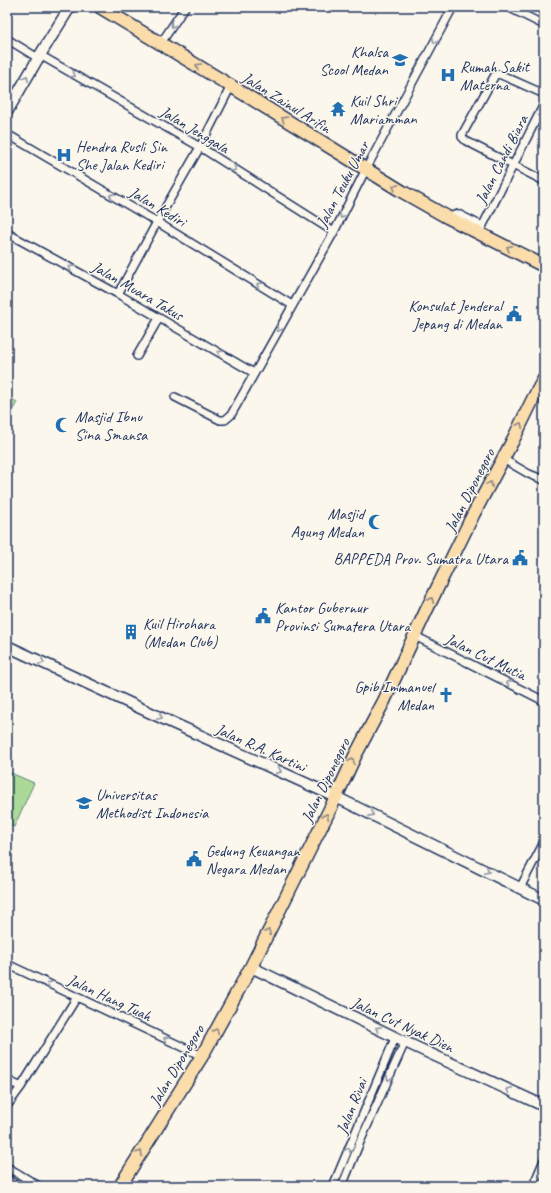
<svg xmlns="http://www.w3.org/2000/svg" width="551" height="1193" viewBox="0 0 551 1193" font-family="Caveat,sans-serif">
  <rect width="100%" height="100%" fill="#fbf7ec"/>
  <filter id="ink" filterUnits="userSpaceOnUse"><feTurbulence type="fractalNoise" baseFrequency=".025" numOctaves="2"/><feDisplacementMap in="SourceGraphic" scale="8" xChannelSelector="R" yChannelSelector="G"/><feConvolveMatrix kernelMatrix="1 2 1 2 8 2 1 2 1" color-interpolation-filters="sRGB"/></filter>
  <g filter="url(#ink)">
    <path fill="#abd998" stroke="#63847b" d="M 7,396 L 17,402 L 9,417 L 7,417 Z
      M 11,773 L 34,783 L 14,827 L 7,823 L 7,781 Z"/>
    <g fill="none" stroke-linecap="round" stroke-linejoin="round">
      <defs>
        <path id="street" d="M 508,7 L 544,25
          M 7,39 L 38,58
          M 161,43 L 185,7
          M 40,55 L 200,147 L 334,232
          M 544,94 L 499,74 L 495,75 L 462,135 L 462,137 L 466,141 L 544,181
          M 7,134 L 157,222 L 292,305
          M 448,217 L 458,214 L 482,226
          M 7,233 L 118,294 L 254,373
          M 479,233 L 544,104
          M 118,294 L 157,222 L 200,147 L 231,86
          M 137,356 L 159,318
          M 175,397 L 220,420 L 225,420 L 231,415 L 334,232 L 366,169 L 453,7
          M 503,459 L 529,474 L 544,480
          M 415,636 L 544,701
          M 520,888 L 544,842
          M 7,964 L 202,1056
          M 7,1080 L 21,1087
          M 7,1106 L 21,1087 L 77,997
          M 7,1167 L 39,1186
          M 7,1179 L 18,1186
          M 333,1186 L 395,1038
          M 342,1186 L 360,1142 L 405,1042
          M 533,1186 L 544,1160"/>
        <path id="secondary" d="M 7,112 L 40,55 L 70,7
          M 7,646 L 166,720 L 336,797 L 544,900
          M 251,967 L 405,1042 L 544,1106"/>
        <path id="primary" d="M 100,7 L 231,86 L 403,192 L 447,217 L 544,266
          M 120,1186 L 202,1056 L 251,967 L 336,797 L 355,756 L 384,701 L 426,611 L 473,515 L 512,442 L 533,399 L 544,379"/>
      </defs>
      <use href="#street" stroke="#1b2f5e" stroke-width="10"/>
      <use href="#secondary" stroke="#1b2f5e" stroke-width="13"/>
      <use href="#primary" stroke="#1b2f5e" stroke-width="15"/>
      <use href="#street" stroke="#fbf7ec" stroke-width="7"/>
      <use href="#secondary" stroke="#fbf7ec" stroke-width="10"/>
      <use href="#primary" stroke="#fbddab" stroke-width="12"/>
    </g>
    <defs><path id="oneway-chevron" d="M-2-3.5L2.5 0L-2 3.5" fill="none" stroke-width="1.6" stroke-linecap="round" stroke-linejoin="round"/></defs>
    <g stroke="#8b93a5">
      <use href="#oneway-chevron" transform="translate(173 25) rotate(123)"/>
      <use href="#oneway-chevron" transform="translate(435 41) rotate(118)"/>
      <use href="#oneway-chevron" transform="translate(73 75) rotate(30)"/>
      <use href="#oneway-chevron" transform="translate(26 78) rotate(-60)"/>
      <use href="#oneway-chevron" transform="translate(234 169) rotate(32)"/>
      <use href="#oneway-chevron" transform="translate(112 196) rotate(-150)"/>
      <use href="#oneway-chevron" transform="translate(342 216) rotate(117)"/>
      <use href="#oneway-chevron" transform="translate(71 268) rotate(-151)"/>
      <use href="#oneway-chevron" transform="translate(259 285) rotate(-148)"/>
      <use href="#oneway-chevron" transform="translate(279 329) rotate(120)"/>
      <use href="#oneway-chevron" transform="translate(220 353) rotate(-150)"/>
      <use href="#oneway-chevron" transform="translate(42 662) rotate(25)"/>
      <use href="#oneway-chevron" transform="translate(509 683) rotate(-153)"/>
      <use href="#oneway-chevron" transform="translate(160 717) rotate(25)"/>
      <use href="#oneway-chevron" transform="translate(279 771) rotate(24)"/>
      <use href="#oneway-chevron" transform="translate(371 814) rotate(26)"/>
      <use href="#oneway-chevron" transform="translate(487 871) rotate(27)"/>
      <use href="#oneway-chevron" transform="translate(49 984) rotate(-156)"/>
      <use href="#oneway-chevron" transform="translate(378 1029) rotate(-154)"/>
      <use href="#oneway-chevron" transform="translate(166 1039) rotate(-155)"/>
      <use href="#oneway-chevron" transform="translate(389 1078) rotate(114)"/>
      <use href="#oneway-chevron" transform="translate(509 1090) rotate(-155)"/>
      <use href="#oneway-chevron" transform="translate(348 1150) rotate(-68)"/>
    </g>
    <g stroke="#8b8684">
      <use href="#oneway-chevron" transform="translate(198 66) rotate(-149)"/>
      <use href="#oneway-chevron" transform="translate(284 119) rotate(-148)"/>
      <use href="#oneway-chevron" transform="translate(395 187) rotate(-148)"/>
      <use href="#oneway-chevron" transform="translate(509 248) rotate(-153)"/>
      <use href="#oneway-chevron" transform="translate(520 425) rotate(-64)"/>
      <use href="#oneway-chevron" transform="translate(490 484) rotate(-62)"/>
      <use href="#oneway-chevron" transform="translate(431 600) rotate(-64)"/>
      <use href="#oneway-chevron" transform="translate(352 761) rotate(-65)"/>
      <use href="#oneway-chevron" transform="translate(326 816) rotate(-63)"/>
      <use href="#oneway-chevron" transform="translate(268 932) rotate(-64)"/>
      <use href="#oneway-chevron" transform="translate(216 1031) rotate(-60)"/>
      <use href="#oneway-chevron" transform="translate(140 1153) rotate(-58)"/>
    </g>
  </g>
  <defs>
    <symbol id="school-bare" viewBox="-9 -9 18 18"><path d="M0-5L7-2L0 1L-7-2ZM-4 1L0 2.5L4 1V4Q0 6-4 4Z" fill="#1f6fb2" stroke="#fbf7ec" stroke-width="2.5" paint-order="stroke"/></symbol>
    <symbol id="hospital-bare" viewBox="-9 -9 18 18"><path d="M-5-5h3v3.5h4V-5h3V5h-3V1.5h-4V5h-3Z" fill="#1f6fb2" stroke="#fbf7ec" stroke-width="2.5" paint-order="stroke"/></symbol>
    <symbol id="temple-bare" viewBox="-9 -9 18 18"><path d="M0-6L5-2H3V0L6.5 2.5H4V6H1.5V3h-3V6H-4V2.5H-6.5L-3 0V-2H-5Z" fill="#1f6fb2" stroke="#fbf7ec" stroke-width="2.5" paint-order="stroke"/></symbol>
    <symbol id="civic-bare" viewBox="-9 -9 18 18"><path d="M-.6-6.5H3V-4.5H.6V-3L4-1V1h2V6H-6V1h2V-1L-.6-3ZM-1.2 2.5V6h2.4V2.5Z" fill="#1f6fb2" stroke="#fbf7ec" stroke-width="2.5" paint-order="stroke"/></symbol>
    <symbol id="mosque-bare" viewBox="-9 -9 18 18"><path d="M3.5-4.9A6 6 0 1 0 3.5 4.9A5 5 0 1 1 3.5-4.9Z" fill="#1f6fb2" stroke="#fbf7ec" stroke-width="2.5" paint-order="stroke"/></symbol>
    <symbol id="building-bare" viewBox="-9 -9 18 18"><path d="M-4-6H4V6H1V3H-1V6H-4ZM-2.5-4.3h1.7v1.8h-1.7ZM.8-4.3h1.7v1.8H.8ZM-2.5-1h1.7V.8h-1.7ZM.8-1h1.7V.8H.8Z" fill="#1f6fb2" stroke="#fbf7ec" stroke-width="2.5" paint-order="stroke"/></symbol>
    <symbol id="church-bare" viewBox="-9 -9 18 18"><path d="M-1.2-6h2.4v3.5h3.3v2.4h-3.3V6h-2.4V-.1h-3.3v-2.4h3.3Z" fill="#1f6fb2" stroke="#fbf7ec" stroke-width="2.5" paint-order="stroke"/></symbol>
    <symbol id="university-bare" viewBox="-9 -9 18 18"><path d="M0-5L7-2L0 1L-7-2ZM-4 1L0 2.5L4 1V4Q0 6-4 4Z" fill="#1f6fb2" stroke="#fbf7ec" stroke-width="2.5" paint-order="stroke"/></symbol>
  </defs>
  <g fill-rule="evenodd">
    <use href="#school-bare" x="389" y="49" width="22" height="22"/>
    <use href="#hospital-bare" x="437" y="64" width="22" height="22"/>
    <use href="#temple-bare" x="327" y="98" width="22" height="22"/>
    <use href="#hospital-bare" x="53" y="144" width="22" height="22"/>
    <use href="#civic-bare" x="503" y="303" width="22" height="22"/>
    <use href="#mosque-bare" x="52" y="414" width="22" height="22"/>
    <use href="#mosque-bare" x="365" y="511" width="22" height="22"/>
    <use href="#civic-bare" x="509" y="547" width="22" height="22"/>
    <use href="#civic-bare" x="252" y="605" width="22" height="22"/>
    <use href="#building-bare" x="120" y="621" width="22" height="22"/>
    <use href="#church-bare" x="435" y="684" width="22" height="22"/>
    <use href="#university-bare" x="73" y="792" width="22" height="22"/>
    <use href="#civic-bare" x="183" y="848" width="22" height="22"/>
  </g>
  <g text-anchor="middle" stroke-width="3" stroke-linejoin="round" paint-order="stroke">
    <g font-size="16" fill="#1b2f5e" stroke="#fbf7ec" text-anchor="start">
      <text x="388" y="57" text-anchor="end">Khalsa<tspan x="388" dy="18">Scool Medan</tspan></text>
      <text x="460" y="72">Rumah Sakit<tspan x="460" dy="18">Materna</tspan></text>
      <text x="350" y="106">Kuil Shri<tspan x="350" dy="18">Mariamman</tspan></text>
      <text x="76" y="152">Hendra Rusli Sin<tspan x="76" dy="18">She Jalan Kediri</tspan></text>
      <text x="502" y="311" text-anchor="end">Konsulat Jenderal<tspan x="502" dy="18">Jepang di Medan</tspan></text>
      <text x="75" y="422">Masjid Ibnu<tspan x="75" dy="18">Sina Smansa</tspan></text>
      <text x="364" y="519" text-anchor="end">Masjid<tspan x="364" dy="18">Agung Medan</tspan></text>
      <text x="508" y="564" text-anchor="end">BAPPEDA Prov. Sumatra Utara</text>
      <text x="275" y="613">Kantor Gubernur<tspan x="275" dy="18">Provinsi Sumatera Utara</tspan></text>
      <text x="143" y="629">Kuil Hirohara<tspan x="143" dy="18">(Medan Club)</tspan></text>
      <text x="434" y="692" text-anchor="end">Gpib Immanuel<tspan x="434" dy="18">Medan</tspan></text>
      <text x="96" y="800">Universitas<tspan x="96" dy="18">Methodist Indonesia</tspan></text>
      <text x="206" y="856">Gedung Keuangan<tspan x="206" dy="18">Negara Medan</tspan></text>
    </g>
    <g font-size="16" fill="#1b2f5e" stroke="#fbf7ec">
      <text transform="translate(287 102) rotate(32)" y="6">Jalan Zainul Arifin</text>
      <text transform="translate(195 129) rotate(31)" y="6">Jalan Jenggala</text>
      <text transform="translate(501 159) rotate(-63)" y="6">Jalan Candi Biara</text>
      <text transform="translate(342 184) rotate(-62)" y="6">Jalan Teuku Umar</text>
      <text transform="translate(158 206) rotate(31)" y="6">Jalan Kediri</text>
      <text transform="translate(138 290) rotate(30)" y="6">Jalan Muara Takus</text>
      <text transform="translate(469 490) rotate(-63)" y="6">Jalan Diponegoro</text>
      <text transform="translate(486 656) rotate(26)" y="6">Jalan Cut Mutia</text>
      <text transform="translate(261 747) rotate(24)" y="6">Jalan R.A. Kartini</text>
      <text transform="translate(325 780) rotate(-64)" y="6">Jalan Diponegoro</text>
      <text transform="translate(110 997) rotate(25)" y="6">Jalan Hang Tuah</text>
      <text transform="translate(403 1024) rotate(25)" y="6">Jalan Cut Nyak Dien</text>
      <text transform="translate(176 1065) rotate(-59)" y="6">Jalan Diponegoro</text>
      <text transform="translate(351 1106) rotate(-68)" y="6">Jalan Rivai</text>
    </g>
  </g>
  <rect width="551" height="1193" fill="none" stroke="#fbf7ec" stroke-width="24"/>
  <rect x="12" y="12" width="527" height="1169" fill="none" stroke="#1b2f5e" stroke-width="1.5" filter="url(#ink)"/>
</svg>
